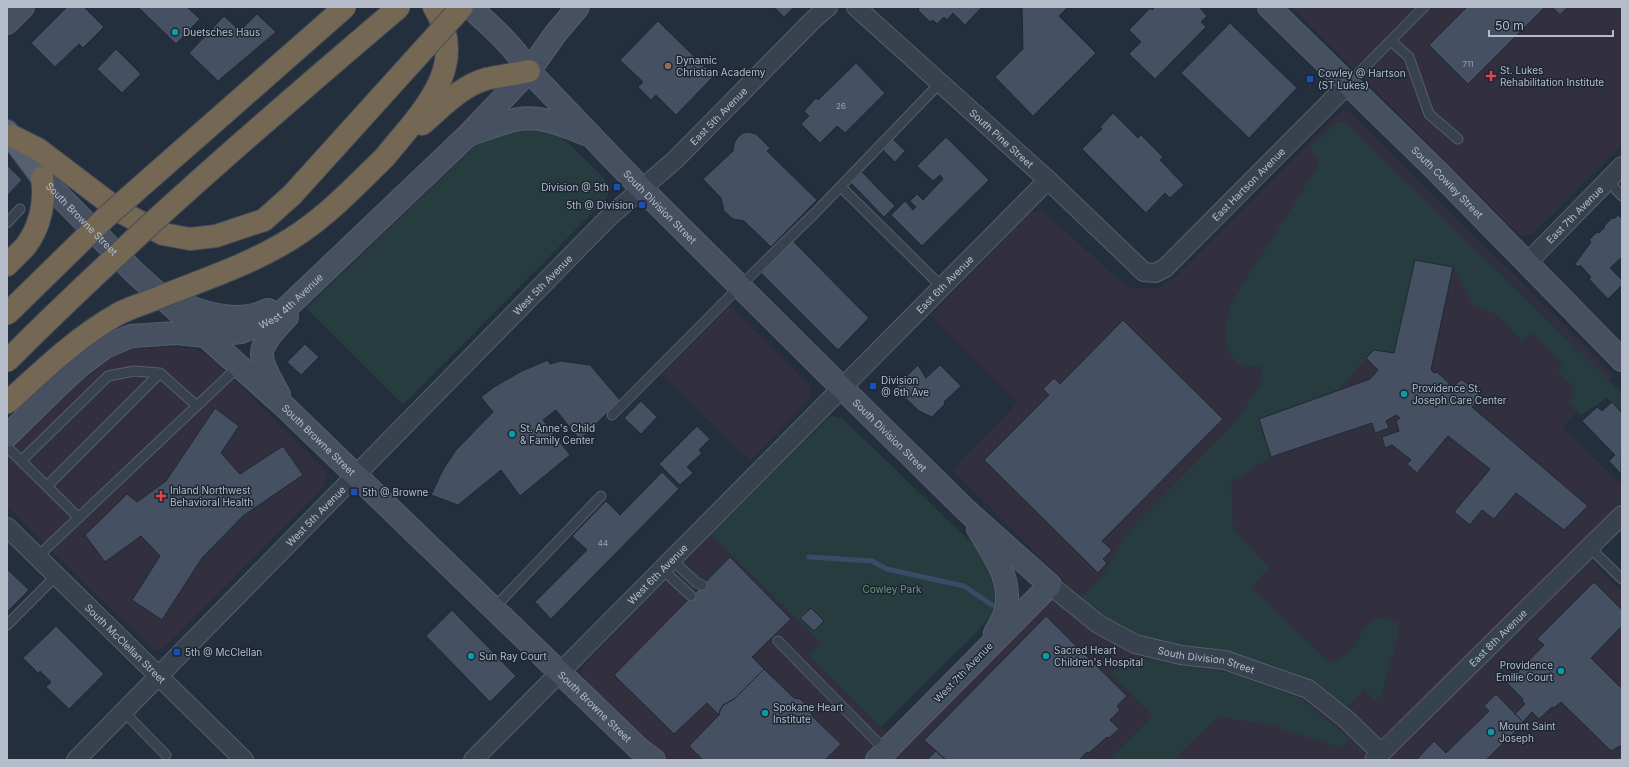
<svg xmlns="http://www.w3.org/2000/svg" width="1629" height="767" viewBox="0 0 1629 767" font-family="Inter,sans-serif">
  <rect width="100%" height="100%" fill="#242f3e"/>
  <path fill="#32303f" d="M 1292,7 L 1622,7 L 1622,145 L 1533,233 L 1524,236 L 1518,234 Z
    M 1344,111 L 1351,113 L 1614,375 L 1562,427 L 1622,485 L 1622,502 L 1577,546 L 1622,592 L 1622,760 L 667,760 L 584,680 L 582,673 L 583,666 L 711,535 L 821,643 L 809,656 L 903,748 L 1067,583 L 952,470 L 1018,402 L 931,315 L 1030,213 L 1037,211 L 1045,213 L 1122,282 L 1132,288 L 1143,289 L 1158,288 L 1171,281 L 1338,114 Z
    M 730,305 L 808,384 L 811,392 L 809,399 L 750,461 L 661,374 Z
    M 174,347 L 193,349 L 206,355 L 217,363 L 325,470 L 327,478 L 325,485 L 164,648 L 158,650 L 151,648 L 7,507 L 7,453 L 95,363 L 122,350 L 132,348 Z"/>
  <path fill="#263c3f" d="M 1344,121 L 1622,393 L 1622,411 L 1607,398 L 1581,415 L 1568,402 L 1575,395 L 1569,382 L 1557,370 L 1563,363 L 1531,333 L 1522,341 C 1506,324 1498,311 1474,306 L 1453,267 L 1416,260 L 1394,353 L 1374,350 L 1336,392 L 1259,419 L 1271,457 L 1231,482 L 1233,529 L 1269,568 L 1251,587 L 1331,664 L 1353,649 L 1364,629 L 1375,618 L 1386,617 L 1397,623 L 1399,633 L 1381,696 L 1375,701 L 1364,689 L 1347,708 L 1325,690 L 1274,665 L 1229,653 L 1155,643 L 1124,632 L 1079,600 L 1105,573 L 1124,536 L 1234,424 L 1260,385 L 1262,367 C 1255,366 1246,367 1240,364 C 1220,353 1227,322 1230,305 L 1317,168 L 1318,160 L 1310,148 L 1337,122 Z
    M 512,126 L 550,131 L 565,140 L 604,178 C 609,186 610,191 605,200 L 403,405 L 306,308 L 480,141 Z
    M 832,416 L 843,419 L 982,553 L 995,568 L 1000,597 L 992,614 L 973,636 L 881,727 L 809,656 L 821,643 L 711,535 L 827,418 Z
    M 1127,656 L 1233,673 L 1301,699 L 1350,739 L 1341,748 L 1266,724 L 1217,717 L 1173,760 L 1116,760 L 1112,757 L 1153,716 L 1111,674 Z"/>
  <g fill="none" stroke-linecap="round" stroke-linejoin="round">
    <path stroke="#394c67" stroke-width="5" d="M 809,557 L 872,561 L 887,569 L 964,586 L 992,605"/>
  </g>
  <path fill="#455162" stroke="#1f2835" d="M 67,7 L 84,7 L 104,27 L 83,48 L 79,44 L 55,67 L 31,43 Z
    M 138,7 L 187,7 L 200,19 L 176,44 Z
    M 774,7 L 794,7 L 784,17 Z
    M 920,7 L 982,7 L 965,25 L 953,13 L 947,20 L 944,17 L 937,24 L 933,20 L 930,22 L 918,10 Z
    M 1022,7 L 1068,7 L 1059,16 L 1096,53 L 1033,116 L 995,77 L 1023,49 Z
    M 1155,7 L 1199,7 L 1207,16 L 1201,22 L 1206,27 L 1155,79 L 1129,54 L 1141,42 L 1129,30 L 1150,8 L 1152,10 Z
    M 1467,7 L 1545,7 L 1468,84 L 1429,45 Z
    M 1552,7 L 1568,7 L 1560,15 Z
    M 257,14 L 276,32 L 218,81 L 189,53 L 224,16 L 240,31 Z
    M 658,21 L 714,76 L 676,115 L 656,95 L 651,100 L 638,87 L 643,82 L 620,60 Z
    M 1230,23 L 1297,88 L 1249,138 L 1181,73 Z
    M 116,49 L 141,74 L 122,93 L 97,69 Z
    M 856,63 L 885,93 L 845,133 L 837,126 L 820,143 L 801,124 L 809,116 L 804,111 L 816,98 L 818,100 Z
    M 1113,113 L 1138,138 L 1141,135 L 1163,157 L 1160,160 L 1184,185 L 1170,198 L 1165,193 L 1146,213 L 1082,149 L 1102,129 L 1100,127 Z
    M 748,132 L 756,134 L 770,148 L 767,151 L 817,200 L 771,247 L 744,221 L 733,219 L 724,211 L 721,198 L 703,179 L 733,151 L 734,144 L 737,138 L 743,133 Z
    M 946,137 L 989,180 L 922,246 L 891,215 L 905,201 L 913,210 L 916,207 L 910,201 L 917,194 L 923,200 L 943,179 L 940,175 L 933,181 L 917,166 Z
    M 893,139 L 905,151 L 895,162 L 883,150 Z
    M 7,165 L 22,180 L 7,196 Z
    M 862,172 L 895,206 L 884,217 L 851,183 Z
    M 1618,215 L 1622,219 L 1622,257 L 1610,268 L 1622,280 L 1622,285 L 1608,299 L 1589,279 L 1591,277 L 1580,265 L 1578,267 L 1575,264 L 1591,242 L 1589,240 L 1597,232 L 1599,233 L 1605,227 L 1604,226 L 1613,217 L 1614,219 Z
    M 793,241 L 869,318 L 838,350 L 761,273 Z
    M 1415,260 L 1453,267 L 1431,370 L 1434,373 L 1437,372 L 1453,387 L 1459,381 L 1462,380 L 1471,386 L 1481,396 L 1472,407 L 1588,506 L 1564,530 L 1516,493 L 1494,519 L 1482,510 L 1470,525 L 1454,512 L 1490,469 L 1448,436 L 1417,473 L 1407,464 L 1411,460 L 1392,445 L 1385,448 L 1382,437 L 1399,431 L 1396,421 L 1400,418 L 1396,415 L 1386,421 L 1389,428 L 1375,433 L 1372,423 L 1271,457 L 1259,419 L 1370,379 L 1378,370 L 1366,358 L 1374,350 L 1394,353 Z
    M 1123,320 L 1223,419 L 1102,541 L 1112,550 L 1103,559 L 1107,563 L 1098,573 L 984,460 L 1049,395 L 1043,389 L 1054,378 L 1060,384 Z
    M 305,344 L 319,357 L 301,375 L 287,362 Z
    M 548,360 L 550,364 L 560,361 L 590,365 L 620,400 L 580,440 L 556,410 L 543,420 L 570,455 L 520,496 L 501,470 L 458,505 L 431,495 L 443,470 L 456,450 L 493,412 L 481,397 L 494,387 L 522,371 Z
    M 918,365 L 926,378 L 940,365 L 961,386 L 944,402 L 945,404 L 932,417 L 919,411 L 895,388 Z
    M 641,401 L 657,417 L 641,434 L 624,418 Z
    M 1612,402 L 1622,413 L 1621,474 L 1609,461 L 1615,455 L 1582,421 L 1597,407 L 1602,411 Z
    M 215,408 L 239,426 L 221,453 L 240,474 L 283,446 L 303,475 L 243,516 L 202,558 L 162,620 L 132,600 L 160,556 L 141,536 L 105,562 L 85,535 L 127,494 L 137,502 L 166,481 Z
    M 697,426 L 710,439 L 699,450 L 702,453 L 687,467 L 693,473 L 680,485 L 659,464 Z
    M 662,472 L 679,489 L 551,619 L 535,602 L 587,550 L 572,536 L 606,501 L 620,515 Z
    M 730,557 L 791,619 L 752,657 L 764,669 L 734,699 L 723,705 L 720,710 L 719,715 L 707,703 L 674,734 L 614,675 Z
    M 7,569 L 29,590 L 7,612 Z
    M 1594,582 L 1622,610 L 1622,626 L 1591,658 L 1620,687 L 1622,686 L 1622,745 L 1611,751 L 1561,702 L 1554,708 L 1552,707 L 1539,719 L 1532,712 L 1523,722 L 1515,714 L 1525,704 L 1522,701 L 1523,699 L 1507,683 L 1544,645 L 1537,639 Z
    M 811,608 L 824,621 L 814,631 L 800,618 Z
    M 452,610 L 516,676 L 490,702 L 426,636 Z
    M 1046,616 L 1127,696 L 1117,706 L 1120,710 L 1110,720 L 1119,729 L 1109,738 L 1107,737 L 1089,753 L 1087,752 L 1079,760 L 946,760 L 924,740 Z
    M 56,626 L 104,674 L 69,709 L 46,687 L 51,682 L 40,671 L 38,673 L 23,658 Z
    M 764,669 L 794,698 L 800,699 L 806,704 L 810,710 L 812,716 L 841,744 L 825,760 L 703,760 L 689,746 L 719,715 L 720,710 L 723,705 L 734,699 Z
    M 1496,694 L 1524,723 L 1486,760 L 1416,760 L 1434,741 L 1446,753 L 1489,711 L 1484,706 Z
    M 936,751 L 946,760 L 927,760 Z"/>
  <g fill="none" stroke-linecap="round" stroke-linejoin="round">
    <defs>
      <path id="lane" d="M 1391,41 L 1409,57 L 1429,114 L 1458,139
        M 1348,84 L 1424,7
        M 1608,181 L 1622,196
        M 841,187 L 942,287
        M 7,223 L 20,209
        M 612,415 L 740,286 L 815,213 L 940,83
        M 7,447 L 79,518
        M 21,461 L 108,376 L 134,371 L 160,373 L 197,406
        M 47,486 L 160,373
        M 1589,547 L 1622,579
        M 37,557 L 239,366
        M 672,560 L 697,583 L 702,585
        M 662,569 L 691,596
        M 494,608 L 601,496
        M 7,625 L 56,576
        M 778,641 L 886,751
        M 123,711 L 166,755"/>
      <g id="street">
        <path id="s1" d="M 856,7 L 1048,180 L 1144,272 L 1155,273 L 1165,268 L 1348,84"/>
        <path id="s2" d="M 1527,263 L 1622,166"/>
        <path id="s3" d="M 7,527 L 244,760"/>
        <path id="s4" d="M 1050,585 L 1098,624 L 1135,644 L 1181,655 L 1225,660 L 1308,689 L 1346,719 L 1381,753"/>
        <path id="s5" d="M 76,760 L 609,217 L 675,160 L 814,19 L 828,7"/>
        <path id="s6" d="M 473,760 L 1048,180"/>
        <path id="s7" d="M 1374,760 L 1622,515"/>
      </g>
      <g id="secondary">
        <path id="s8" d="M 470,7 C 492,27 514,46 529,71 L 642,189 L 842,388 L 968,512 L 1050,585 L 877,760"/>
        <path id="s9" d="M 1269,7 L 1436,170 L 1622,360"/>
        <path d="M 7,23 L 23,7"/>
        <path d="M 471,134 C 487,129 503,122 519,119 C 542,115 565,126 586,134"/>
        <path id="s10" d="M 42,178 L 135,273 L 285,407 L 638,748 L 654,760"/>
        <path d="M 174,297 C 181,301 188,307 195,309 C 218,317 246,321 268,310"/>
        <path d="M 279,395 C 257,354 253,352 287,317"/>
        <path id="s11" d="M 7,436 L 58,386 L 82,364 L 105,347 L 131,336 L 177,333 L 205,336 L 241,332 L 263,324 L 277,317 L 468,135 L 529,71 L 556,33 L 578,7"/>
        <path d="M 978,529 C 994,556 1014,580 1005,613 C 1003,620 998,627 995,633"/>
      </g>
      <path id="primary" d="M 7,131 L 42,178"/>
      <path id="highway" d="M 422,124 C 441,108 461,86 486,79 C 500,76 515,74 529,71
        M 12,136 L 38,149 L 121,212 L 163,234 L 190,239 L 216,236 L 264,220 L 292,195
        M 385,157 C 421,112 471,67 434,7
        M 7,265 C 13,259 19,253 25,247 C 40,228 46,201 42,178"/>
    </defs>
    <use href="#lane" stroke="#565f6c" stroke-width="11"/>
    <use href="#street" stroke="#565f6c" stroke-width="20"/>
    <use href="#secondary" stroke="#565f6c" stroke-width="24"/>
    <use href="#primary" stroke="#414a57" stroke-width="24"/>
    <use href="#highway" stroke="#434c59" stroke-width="24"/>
    <use href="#lane" stroke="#38414e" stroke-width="9"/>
    <use href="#street" stroke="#38414e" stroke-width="18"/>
    <use href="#secondary" stroke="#465061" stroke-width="22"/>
    <use href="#primary" stroke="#56606e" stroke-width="22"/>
    <use href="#highway" stroke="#746855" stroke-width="22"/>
    <defs>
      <path id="highway-bridge" d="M 292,195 L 462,7
        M 7,314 L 105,218 L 345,7
        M 7,361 C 132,236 265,121 399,7
        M 7,403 C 42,371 77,337 118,314 C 131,307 146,303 160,297 C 200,281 242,267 279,246 C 321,223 352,189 385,157"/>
    </defs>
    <use href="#highway-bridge" stroke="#434c59" stroke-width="24" stroke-linecap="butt"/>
    <use href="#highway-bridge" stroke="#746855" stroke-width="22"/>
  </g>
  <g fill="#0f9aa8" stroke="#1d2633" stroke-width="1.5">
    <circle cx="175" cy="32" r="4"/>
    <circle cx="1404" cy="394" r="4"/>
    <circle cx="512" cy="434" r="4"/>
    <circle cx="471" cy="656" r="4"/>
    <circle cx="1046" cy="656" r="4"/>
    <circle cx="1561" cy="671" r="4"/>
    <circle cx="765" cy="713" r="4"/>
    <circle cx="1491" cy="732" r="4"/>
  </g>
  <circle fill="#8d6e63" stroke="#1d2633" stroke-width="1.5" cx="668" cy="66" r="4"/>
  <g fill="#e0444e" stroke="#1d2633" stroke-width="1.5">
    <path d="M1489 70h4v4h4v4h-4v4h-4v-4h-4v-4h4z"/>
    <path d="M159 490h4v4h4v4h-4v4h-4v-4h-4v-4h4z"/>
  </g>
  <g fill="#1a4fb4" stroke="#1d2633" stroke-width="1.5">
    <rect x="1306" y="75" width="8" height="8" rx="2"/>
    <rect x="613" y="183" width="8" height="8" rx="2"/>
    <rect x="638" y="201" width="8" height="8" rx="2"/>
    <rect x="869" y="382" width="8" height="8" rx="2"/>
    <rect x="350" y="488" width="8" height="8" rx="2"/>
    <rect x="173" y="648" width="8" height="8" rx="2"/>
  </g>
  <g text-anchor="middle" stroke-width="3" stroke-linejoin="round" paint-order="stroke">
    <g font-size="8" fill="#98a1af">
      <text x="1468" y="67">711</text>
      <text x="841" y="109">26</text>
      <text x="603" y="546">44</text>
    </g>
    <g font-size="10" fill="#b4bcc9" stroke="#1d2633" text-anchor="start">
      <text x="183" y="36">Duetsches Haus</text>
      <text x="676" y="64">Dynamic<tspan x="676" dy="12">Christian Academy</tspan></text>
      <text x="1500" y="74">St. Lukes<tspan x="1500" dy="12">Rehabilitation Institute</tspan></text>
      <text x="1318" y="77">Cowley @ Hartson<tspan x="1318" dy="12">(ST Lukes)</tspan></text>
      <text x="609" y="191" text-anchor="end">Division @ 5th</text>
      <text x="634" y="209" text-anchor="end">5th @ Division</text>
      <text x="881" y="384">Division<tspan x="881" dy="12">@ 6th Ave</tspan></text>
      <text x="1412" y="392">Providence St.<tspan x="1412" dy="12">Joseph Care Center</tspan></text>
      <text x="520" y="432">St. Anne's Child<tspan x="520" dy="12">&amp; Family Center</tspan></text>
      <text x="170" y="494">Inland Northwest<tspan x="170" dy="12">Behavioral Health</tspan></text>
      <text x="362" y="496">5th @ Browne</text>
      <text x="1054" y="654">Sacred Heart<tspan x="1054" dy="12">Children's Hospital</tspan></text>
      <text x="185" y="656">5th @ McClellan</text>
      <text x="479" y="660">Sun Ray Court</text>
      <text x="1553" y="669" text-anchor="end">Providence<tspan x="1553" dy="12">Emilie Court</tspan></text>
      <text x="773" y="711">Spokane Heart<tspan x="773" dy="12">Institute</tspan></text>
      <text x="1499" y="730">Mount Saint<tspan x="1499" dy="12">Joseph</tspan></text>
    </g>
    <g font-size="10" fill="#b4bcc9" stroke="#1d2633">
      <text dy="4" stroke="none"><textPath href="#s5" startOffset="910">East 5th Avenue</textPath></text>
      <text dy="4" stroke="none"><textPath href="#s1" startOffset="196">South Pine Street</textPath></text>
      <text dy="4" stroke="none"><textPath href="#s9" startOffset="250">South Cowley Street</textPath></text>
      <text dy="4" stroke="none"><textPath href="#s1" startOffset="532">East Hartson Avenue</textPath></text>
      <text dy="4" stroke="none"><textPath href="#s8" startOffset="276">South Division Street</textPath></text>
      <text dy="4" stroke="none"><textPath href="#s2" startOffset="68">East 7th Avenue</textPath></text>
      <text dy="4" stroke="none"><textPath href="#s10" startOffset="57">South Browne Street</textPath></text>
      <text dy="4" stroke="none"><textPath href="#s5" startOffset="666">West 5th Avenue</textPath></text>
      <text dy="4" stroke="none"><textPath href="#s6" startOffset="670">East 6th Avenue</textPath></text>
      <text dy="4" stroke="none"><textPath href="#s11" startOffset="331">West 4th Avenue</textPath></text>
      <text dy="4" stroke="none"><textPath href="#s8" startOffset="600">South Division Street</textPath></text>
      <text dy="4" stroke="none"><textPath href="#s10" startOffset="381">South Browne Street</textPath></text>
      <text dy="4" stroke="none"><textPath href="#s5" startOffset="342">West 5th Avenue</textPath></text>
      <text dy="4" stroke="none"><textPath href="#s6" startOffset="262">West 6th Avenue</textPath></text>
      <text dy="4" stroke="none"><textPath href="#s7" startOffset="174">East 8th Avenue</textPath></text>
      <text dy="4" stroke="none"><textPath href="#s3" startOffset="166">South McClellan Street</textPath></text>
      <text dy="4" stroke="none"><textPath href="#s4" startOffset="177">South Division Street</textPath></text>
      <text transform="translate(963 672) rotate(-46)" y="4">West 7th Avenue</text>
      <text dy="4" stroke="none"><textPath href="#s10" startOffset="765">South Browne Street</textPath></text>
    </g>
    <g font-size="10" fill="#6b9a76" stroke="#1d2633">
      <text x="892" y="593">Cowley Park</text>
    </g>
  </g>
  <rect width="1629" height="767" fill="none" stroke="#b4bcc9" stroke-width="16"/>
  <path d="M1489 30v6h124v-6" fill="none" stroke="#b4bcc9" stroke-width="2"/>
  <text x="1495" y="30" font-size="12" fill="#b4bcc9" stroke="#1d2633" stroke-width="3" paint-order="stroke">50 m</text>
</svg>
